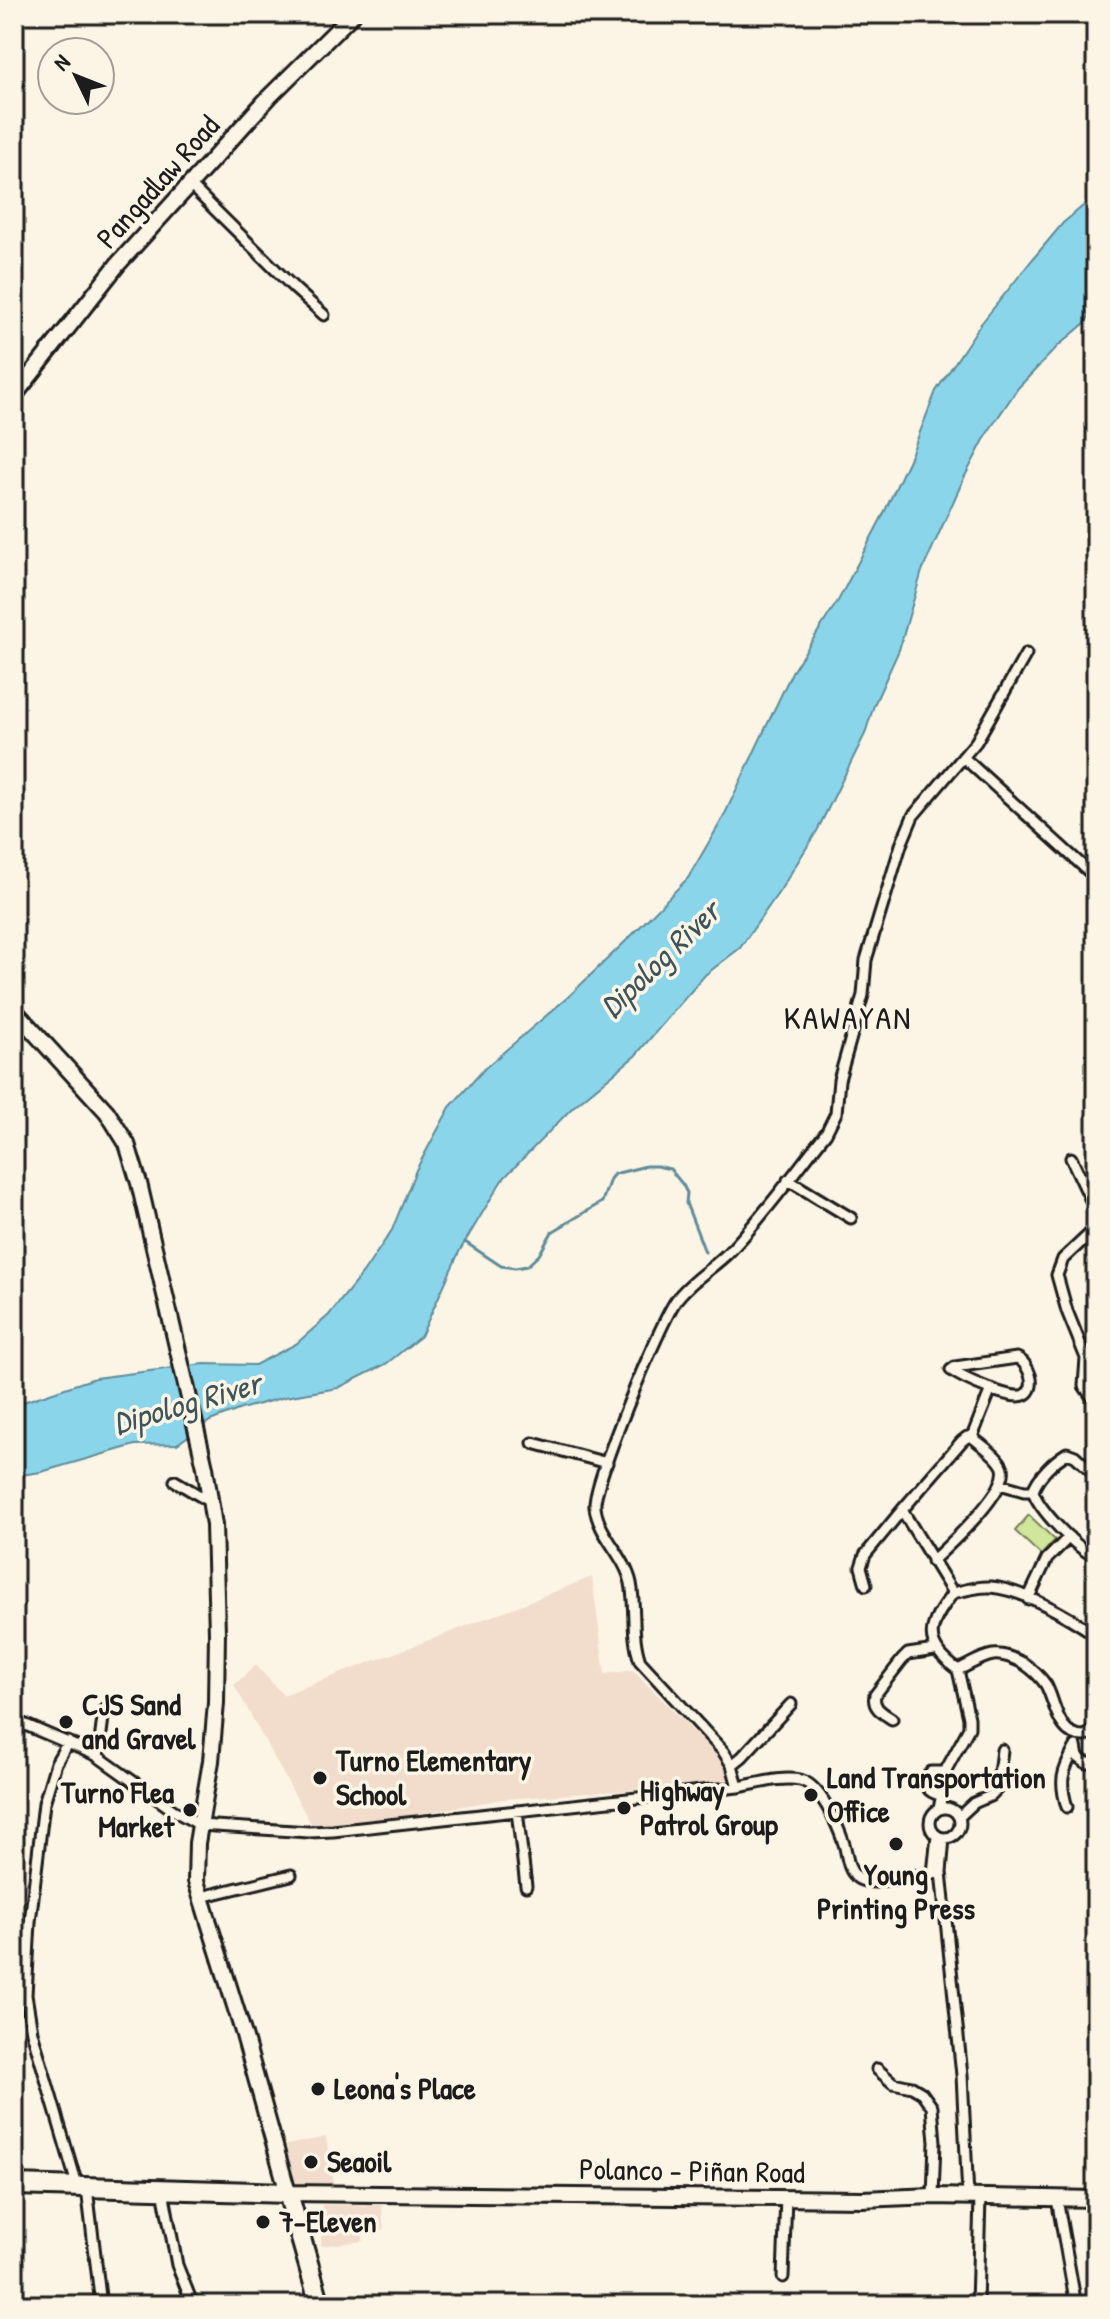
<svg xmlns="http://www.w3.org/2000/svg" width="1110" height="2319" viewBox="0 0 1110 2319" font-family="'Patrick Hand',sans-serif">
  <rect width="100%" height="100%" fill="#fcf5e5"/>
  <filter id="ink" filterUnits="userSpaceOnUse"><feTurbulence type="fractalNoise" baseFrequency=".0125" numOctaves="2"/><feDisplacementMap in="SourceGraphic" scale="16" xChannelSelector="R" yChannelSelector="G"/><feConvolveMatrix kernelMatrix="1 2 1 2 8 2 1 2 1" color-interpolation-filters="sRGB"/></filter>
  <g filter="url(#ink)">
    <path fill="#f2ddcc" d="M 592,1577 L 605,1674 L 633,1670 L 729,1767 L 729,1779 L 716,1784 L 504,1799 L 389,1819 L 312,1826 L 234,1685 L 256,1665 L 283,1695 L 456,1630 Z
      M 326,2137 L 334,2184 L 295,2184 L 286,2145 Z
      M 322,2205 L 382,2205 L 384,2230 L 363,2232 L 363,2241 L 321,2246 Z"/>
    <path fill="#d1e69b" stroke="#76815c" stroke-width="2" d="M 1029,1515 L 1055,1540 L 1041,1555 L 1015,1531 Z"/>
    <path fill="#8bd5eb" stroke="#5f8b98" stroke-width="2" d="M 1096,195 L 1096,305 L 1085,323 L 1058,346 L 1018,388 L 988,432 L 964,478 L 922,571 L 899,650 L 874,705 L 865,734 L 817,831 L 781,889 L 740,948 L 705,975 L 635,1056 L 573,1107 L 502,1180 L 459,1252 L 421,1336 L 386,1364 L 338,1388 L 285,1397 L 241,1409 L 210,1421 L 177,1444 L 135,1445 L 41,1472 L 14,1476 L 14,1405 L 95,1378 L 204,1364 L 255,1365 L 296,1344 L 329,1315 L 363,1273 L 392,1230 L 416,1170 L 450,1107 L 485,1068 L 568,997 L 632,935 L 688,878 L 723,818 L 792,672 L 839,599 L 883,515 L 911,455 L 936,391 L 980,325 L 1032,260 L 1063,223 Z"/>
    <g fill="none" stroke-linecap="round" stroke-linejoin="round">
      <path stroke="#5f8b98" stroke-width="3" d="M 465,1242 L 501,1266 L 515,1268 L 527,1266 L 539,1255 L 552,1232 L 602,1202 L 610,1179 L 614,1174 L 646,1166 L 657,1166 L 670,1169 L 683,1185 L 687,1193 L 686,1203 L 705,1252"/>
      <defs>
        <path id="street" d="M 191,186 L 295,289 L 324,315
          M 963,757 L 1096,878
          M 1071,1158 L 1096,1211
          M 788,1180 L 851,1218
          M 1096,1228 L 1063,1259 L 1057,1275 L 1067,1311 L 1086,1358 L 1084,1386 L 1096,1403
          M 1017,1358 C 1028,1362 1039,1388 1024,1395 C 1011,1401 962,1378 951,1370 L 955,1367 Z
          M 972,1437 L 991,1389
          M 533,1443 L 607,1463
          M 1096,1475 L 1075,1456 L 1067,1453 C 1054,1461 1038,1476 1033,1491 C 1039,1510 1077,1549 1096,1557
          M 175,1481 L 212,1503
          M 1000,1484 L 1024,1491 L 1033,1491
          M 932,1561 C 948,1546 1009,1491 1003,1468 C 999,1456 981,1445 972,1437 L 967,1437 L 962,1441 L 902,1510 L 953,1593 C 928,1626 921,1643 958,1670 L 969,1718 L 969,1728 L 947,1768 L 939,1809
          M 866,1585 L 861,1567 L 865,1555 L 902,1510
          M 953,1593 C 965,1590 978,1586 991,1587 C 1024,1590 1069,1617 1096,1635
          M 1028,1599 L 1047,1559 L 1069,1537
          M 958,1670 C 969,1665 981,1657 993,1655 C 1004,1654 1013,1658 1023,1663 C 1032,1669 1040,1676 1046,1685 C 1056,1703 1057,1737 1085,1736 L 1096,1728
          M 892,1719 C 883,1713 872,1708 875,1695 L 902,1660 L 908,1654 L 935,1650
          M 14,1720 L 96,1755 L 173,1810 L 200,1825 L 309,1832 L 333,1831 L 738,1787 C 757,1784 781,1776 800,1780 C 820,1784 838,1826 844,1844 C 847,1853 847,1866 853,1873 C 858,1881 866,1882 875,1882 L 941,1872
          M 68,1742 L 56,1763 L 44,1803 L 30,1922 L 26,1995 L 32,2032 L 78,2188
          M 1076,1746 L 1078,1757 L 1086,1763 L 1096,1763
          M 98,1757 L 104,1710
          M 732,1765 L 742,1757 L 791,1704
          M 738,1787 L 732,1765 L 723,1751 L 640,1661 C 631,1636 636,1609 631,1583 C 625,1555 598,1535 595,1507 C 592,1485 661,1320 677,1299 C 692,1279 714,1268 731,1250 C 765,1214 795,1172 826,1133 L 836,1113 L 839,1080 L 863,995 L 866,960 L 901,845 L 913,816 L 976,742 L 1026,654
          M 941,1795 C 928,1793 920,1783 931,1772 L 946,1772
          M 1067,1807 C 1059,1781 1062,1772 1075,1748
          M930 1823a15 15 0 1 1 30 0a15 15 0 1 1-30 0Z
          M 517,1811 L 526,1886
          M 959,1817 L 974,1803 L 990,1796 L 997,1789 L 1002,1750
          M 944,1838 L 941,1872 L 962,2075 L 968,2197
          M 933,1873 L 937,1836
          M 201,1897 L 291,1875
          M 877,2069 L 893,2083 L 912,2087 L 922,2093 L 932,2107 L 935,2142 L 933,2196
          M 87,2188 L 101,2305
          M 163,2190 L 177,2265 L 193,2305
          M 1057,2199 L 1076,2305
          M 783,2277 L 786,2197
          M 977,2305 L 980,2197"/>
        <path id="secondary" d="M 14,396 L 118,264 L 270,96 L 353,14
          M 14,1010 L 107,1112 L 127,1144 L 139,1183 L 205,1467 L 214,1525 L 217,1633 L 216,1703 L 211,1761 L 197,1843 L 196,1881 L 244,2035 L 288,2193 L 862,2199 L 933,2196 L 1096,2199"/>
        <path id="highway" d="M 14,2185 L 288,2193 L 320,2305"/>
      </defs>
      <use href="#street" stroke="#1c1c1c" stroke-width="15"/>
      <use href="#secondary" stroke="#1c1c1c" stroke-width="20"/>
      <use href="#highway" stroke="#1c1c1c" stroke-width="24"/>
      <use href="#street" stroke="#fcf5e5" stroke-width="9"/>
      <use href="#secondary" stroke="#fcf5e5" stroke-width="14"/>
      <use href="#highway" stroke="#fcf5e5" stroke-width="18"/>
    </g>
  </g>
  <g fill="#1c1c1c" stroke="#fcf5e5" stroke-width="3">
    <circle cx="66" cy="1722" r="8"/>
    <circle cx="320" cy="1778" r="8"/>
    <circle cx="811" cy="1795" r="8"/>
    <circle cx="624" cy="1808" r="8"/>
    <circle cx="190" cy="1810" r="8"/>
    <circle cx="896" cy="1844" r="8"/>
    <circle cx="318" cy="2089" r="8"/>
    <circle cx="311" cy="2162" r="8"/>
    <circle cx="263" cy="2222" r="8"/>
  </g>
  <g text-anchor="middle" stroke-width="7" stroke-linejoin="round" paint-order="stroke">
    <g font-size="30" fill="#1c1c1c" stroke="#fcf5e5">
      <text transform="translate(158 182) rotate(-48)" y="10">Pangadlaw Road</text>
      <text transform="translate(692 2171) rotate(1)" y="10">Polanco - Piñan Road</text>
    </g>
    <g font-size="30" font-weight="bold" fill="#1c1c1c" stroke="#fcf5e5" text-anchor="start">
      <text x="82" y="1715">CJS Sand<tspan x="82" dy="34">and Gravel</tspan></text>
      <text x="336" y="1771">Turno Elementary<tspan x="336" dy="34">School</tspan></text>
      <text x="827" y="1788">Land Transportation<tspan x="827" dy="34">Office</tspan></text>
      <text x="640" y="1801">Highway<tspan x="640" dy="34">Patrol Group</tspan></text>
      <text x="174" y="1803" text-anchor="end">Turno Flea<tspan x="174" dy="34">Market</tspan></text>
      <text x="896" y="1885" text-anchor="middle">Young<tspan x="896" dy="34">Printing Press</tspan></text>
      <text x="334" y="2099">Leona's Place</text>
      <text x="327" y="2172">Seaoil</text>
      <text x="279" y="2232">7-Eleven</text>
    </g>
    <g font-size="32" font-style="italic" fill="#3d545a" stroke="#fcf5e5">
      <text transform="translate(660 959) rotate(-44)" y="11">Dipolog River</text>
      <text transform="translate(187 1403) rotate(-16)" y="11">Dipolog River</text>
    </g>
    <g font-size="32" letter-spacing="2" fill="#1c1c1c" stroke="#fcf5e5">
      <text x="848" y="1029">KAWAYAN</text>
    </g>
  </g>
  <rect width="1110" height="2319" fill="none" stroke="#fcf5e5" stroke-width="48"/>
  <rect x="24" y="24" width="1062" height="2271" fill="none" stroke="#1c1c1c" stroke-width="3" filter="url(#ink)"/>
  <g transform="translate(76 76) rotate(313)"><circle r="38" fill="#fcf5e5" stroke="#a29e95" stroke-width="2"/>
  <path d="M0-6L14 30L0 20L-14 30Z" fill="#1c1c1c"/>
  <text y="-12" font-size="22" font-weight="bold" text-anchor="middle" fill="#1c1c1c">N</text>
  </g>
</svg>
